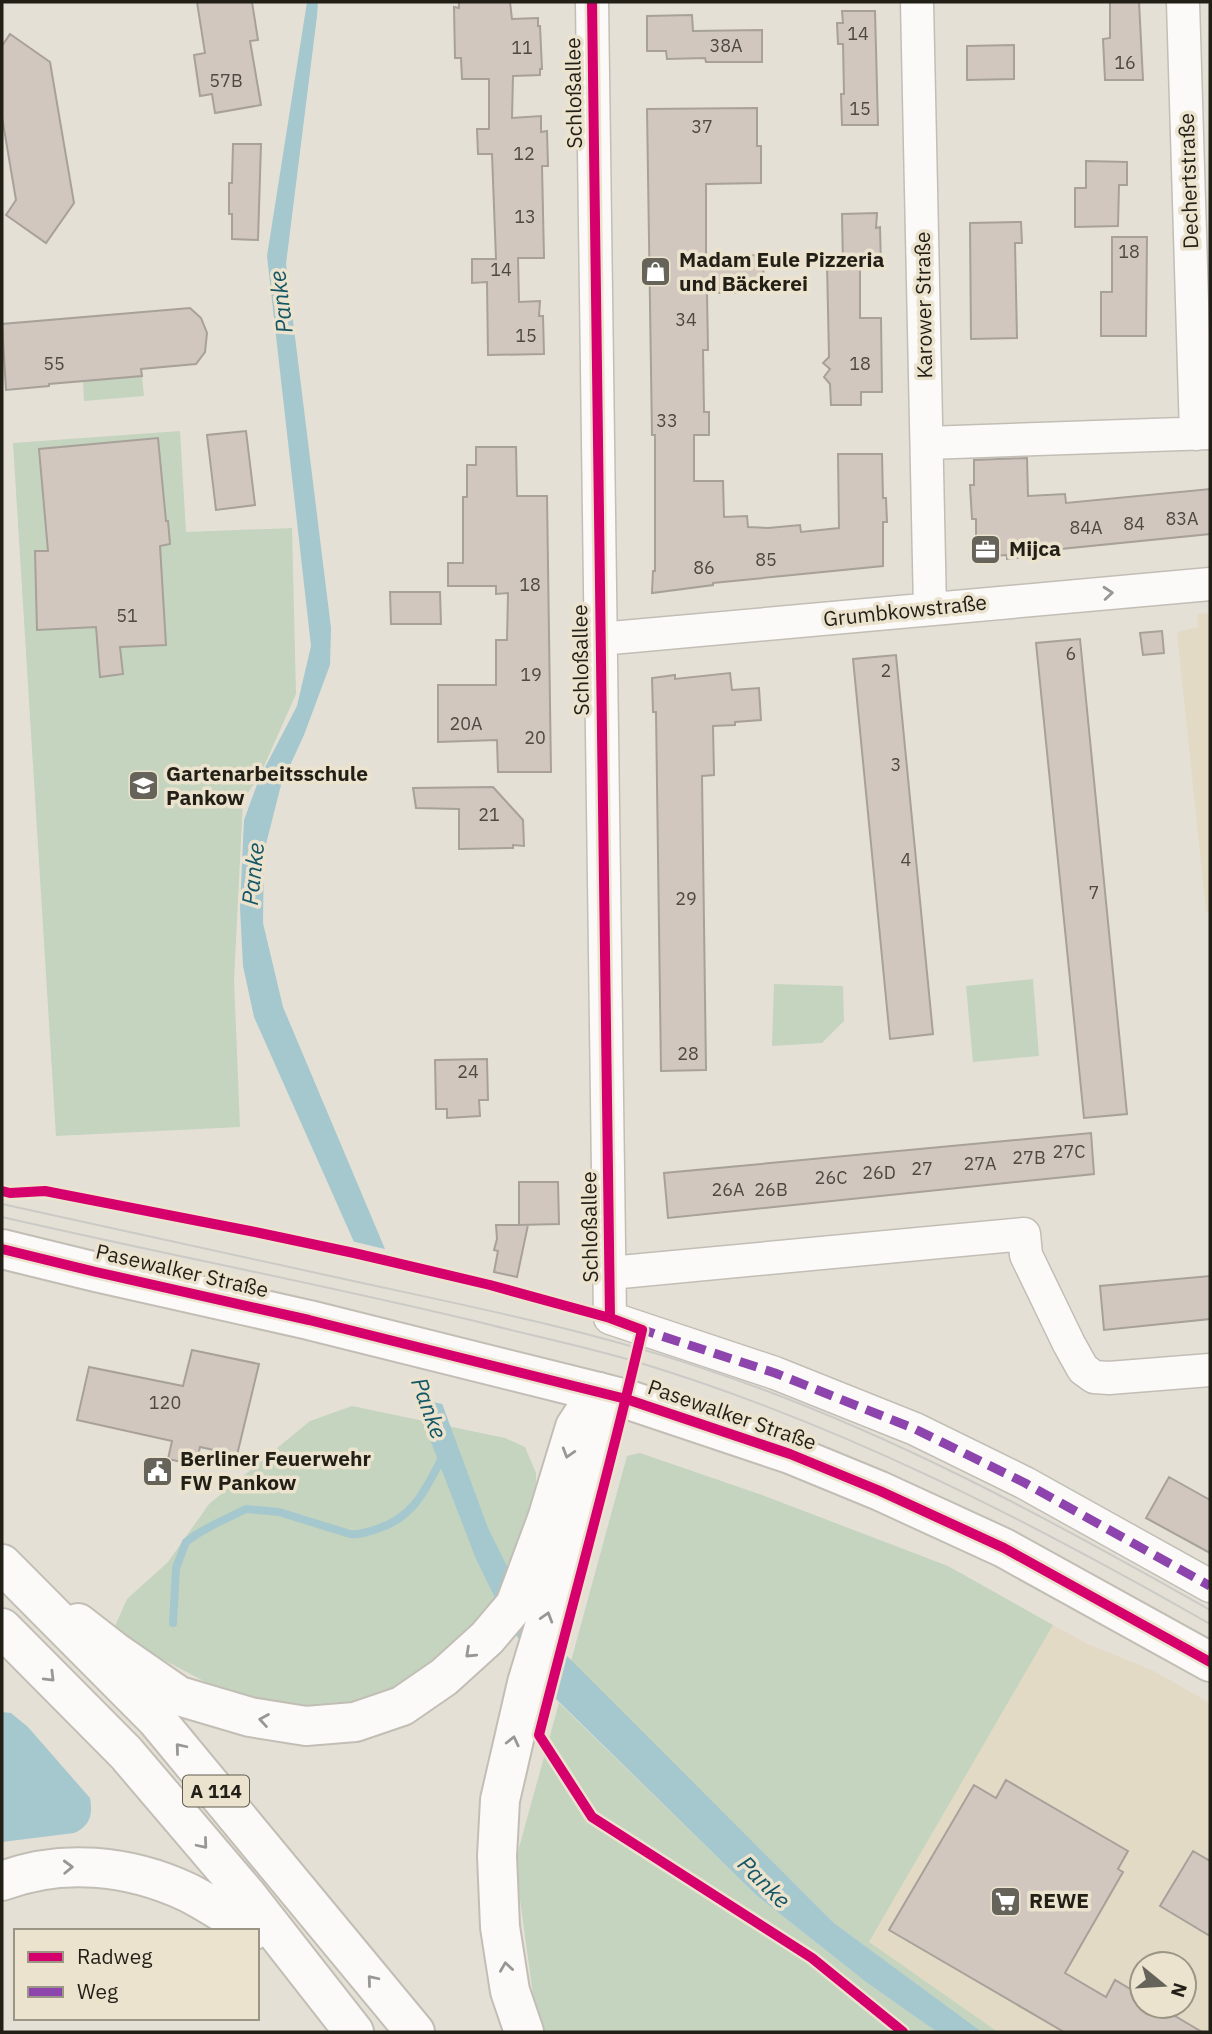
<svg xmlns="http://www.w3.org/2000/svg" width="1212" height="2034" viewBox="0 0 1212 2034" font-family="'IBM Plex Sans',sans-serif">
  <rect width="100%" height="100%" fill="#e5e0d5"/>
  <path fill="#e3dac6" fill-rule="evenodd" d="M 1210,613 L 1210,912 L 1206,912 L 1177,632 L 1198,627 L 1197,614 Z
    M 1053,1625 L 1088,1644 L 1154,1671 L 1210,1703 L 1210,2032 L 998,2032 L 868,1942 ZM 1142,1964 L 1184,1964 L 1184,2006 L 1142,2006 Z"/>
  <path fill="#c4d4be" d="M 142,376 L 144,396 L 84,401 L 83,381 Z
    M 180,431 L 186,532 L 292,528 L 296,694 L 261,773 L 243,800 L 234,980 L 240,1127 L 56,1136 L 13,443 Z
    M 1033,979 L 1039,1056 L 973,1062 L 966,986 Z
    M 774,984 L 843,986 L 844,1021 L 822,1043 L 772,1046 Z
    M 352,1406 L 505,1438 L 525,1447 L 536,1473 L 536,1507 L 517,1577 L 446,1662 L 383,1695 L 349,1703 L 300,1709 L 226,1693 L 151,1653 L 115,1626 L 127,1599 L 168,1562 L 209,1504 L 310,1421 Z
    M 640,1453 L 762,1495 L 948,1566 L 1053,1625 L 869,1942 L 998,2032 L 982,2032 L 834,1923 L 571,1661 L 627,1456 Z
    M 559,1703 L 756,1895 L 866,1982 L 937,2032 L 538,2032 L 515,1862 Z"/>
  <path fill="#a5c7ce" d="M 307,2 L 318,2 L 317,16 L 286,264 L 331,628 L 330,665 L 304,735 L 281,785 L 264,852 L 263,923 L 283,1007 L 385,1249 L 488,1528 L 515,1582 L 564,1653 L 834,1923 L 982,2032 L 937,2032 L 866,1982 L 756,1895 L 553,1696 L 500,1608 L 476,1559 L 354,1242 L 254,1017 L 243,966 L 240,908 L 244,820 L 259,779 L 297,706 L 311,646 L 267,256 Z
    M 2,1712 L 11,1713 L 28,1727 L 90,1798 C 93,1815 90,1826 74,1833 L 2,1842 Z"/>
  <path fill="#e5e0d5" d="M 351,1241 L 389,1250 L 447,1405 L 409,1397 Z"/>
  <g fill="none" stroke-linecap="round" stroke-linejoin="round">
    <path stroke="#a5c7ce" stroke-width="8" d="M 173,1623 L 176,1568 L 186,1542 L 197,1534 L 215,1524 L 246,1509 L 279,1512 L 350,1534 C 359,1535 368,1532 377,1529 C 415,1517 426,1488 443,1456"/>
  </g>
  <path fill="#d2c7bf" stroke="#a7a19a" stroke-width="2" d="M 197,2 L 252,2 L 258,40 L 250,41 L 261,105 L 215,113 L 212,94 L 200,96 L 194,55 L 205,53 Z
    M 459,2 L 510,2 L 512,19 L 538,18 L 538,26 L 540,26 L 542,69 L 540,69 L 540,75 L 513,76 L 512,118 L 541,116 L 541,132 L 547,131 L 548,166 L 542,166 L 544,258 L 518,258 L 519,302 L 540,301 L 539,316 L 543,316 L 544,354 L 488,355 L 487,282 L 472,283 L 472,259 L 496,259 L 492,154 L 478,154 L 477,129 L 489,129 L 489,79 L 462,79 L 461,58 L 455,58 L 454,7 L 459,8 Z
    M 1110,2 L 1139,2 L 1143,80 L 1105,80 L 1103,39 L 1110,38 Z
    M 842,11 L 875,11 L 878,125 L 842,125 L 841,94 L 844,94 L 843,44 L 838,44 L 837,23 L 843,23 Z
    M 692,15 L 693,31 L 762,30 L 762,62 L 706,62 L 705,58 L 667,59 L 666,51 L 647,51 L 647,16 Z
    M 10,34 L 50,62 L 74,203 L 46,243 L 6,215 L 16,200 L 2,117 L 2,46 Z
    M 1014,45 L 1014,79 L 967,80 L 967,46 Z
    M 757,108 L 757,146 L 761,146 L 761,183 L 706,184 L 706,257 L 763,255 L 764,292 L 707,293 L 708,350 L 703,350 L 704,412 L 709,412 L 709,435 L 694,435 L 694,481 L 723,481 L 724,517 L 747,516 L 748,527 L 768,528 L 800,525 L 801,532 L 839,528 L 838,454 L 882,454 L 883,498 L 886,498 L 887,522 L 883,522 L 883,566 L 713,583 L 713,585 L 652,593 L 653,571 L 655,571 L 655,435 L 652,435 L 647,109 Z
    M 233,144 L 261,144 L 258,240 L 232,239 L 232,214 L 229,214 L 229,183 L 232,183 Z
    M 1086,161 L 1127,162 L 1127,185 L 1119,185 L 1118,226 L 1075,227 L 1075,188 L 1086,188 Z
    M 877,213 L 876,228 L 880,227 L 881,267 L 860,268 L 860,318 L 881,318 L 882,392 L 861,392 L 861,405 L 831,405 L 830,384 L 824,377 L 830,369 L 823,363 L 829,357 L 827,264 L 843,264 L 842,214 Z
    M 1021,222 L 1022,243 L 1015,243 L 1017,338 L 971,339 L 970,223 Z
    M 1112,237 L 1147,237 L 1146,336 L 1101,336 L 1101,292 L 1112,292 Z
    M 190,308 L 201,318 L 207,333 L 205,352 L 196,364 L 141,369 L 142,376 L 49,384 L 49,386 L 6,390 L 2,324 Z
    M 246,431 L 255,505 L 216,510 L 207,435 Z
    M 158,438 L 166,521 L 168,521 L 170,544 L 160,546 L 166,645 L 120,647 L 123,674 L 100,677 L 96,627 L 37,630 L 35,551 L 48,551 L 39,449 Z
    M 476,447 L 516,447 L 517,496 L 547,496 L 551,772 L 498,772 L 497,740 L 438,742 L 438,685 L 496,685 L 496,640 L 507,640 L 508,593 L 496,594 L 496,586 L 448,586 L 448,563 L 463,563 L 463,497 L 467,497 L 467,465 L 476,465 Z
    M 1027,458 L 1028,496 L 1065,494 L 1066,503 L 1210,489 L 1210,534 L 1041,551 L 1041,555 L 1007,559 L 1007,555 L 976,557 L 976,519 L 972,519 L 970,485 L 974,485 L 974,460 Z
    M 390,592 L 440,592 L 441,624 L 391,624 Z
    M 1162,631 L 1164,653 L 1143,655 L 1140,633 Z
    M 1080,639 L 1127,1114 L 1084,1118 L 1036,643 Z
    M 896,655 L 933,1034 L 890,1039 L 853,659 Z
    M 730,673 L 732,690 L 759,688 L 761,720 L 735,722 L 735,725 L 713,726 L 714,775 L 702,776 L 706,1070 L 661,1071 L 656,712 L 653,712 L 652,678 L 675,675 L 675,679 Z
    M 493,787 L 523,820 L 524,846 L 513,845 L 513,848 L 459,849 L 459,809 L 416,808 L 413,788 Z
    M 487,1059 L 488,1100 L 479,1100 L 480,1116 L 447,1118 L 447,1109 L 436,1109 L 435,1060 Z
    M 1091,1133 L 1094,1174 L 668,1218 L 664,1173 Z
    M 519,1182 L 558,1182 L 559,1224 L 519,1225 Z
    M 496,1225 L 528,1225 L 517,1277 L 494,1272 L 498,1251 L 494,1250 L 497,1239 Z
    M 1210,1276 L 1210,1319 L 1104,1330 L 1100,1286 Z
    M 192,1350 L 259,1364 L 237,1455 L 200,1447 L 196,1465 L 168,1459 L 172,1441 L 77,1420 L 89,1367 L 183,1386 Z
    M 1169,1477 L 1210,1500 L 1210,1553 L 1146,1518 Z
    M 1006,1780 L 1128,1851 L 1118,1869 L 1123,1872 L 1065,1973 L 1106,1997 L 1115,1980 L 1142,1996 L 1142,2006 L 1158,2006 L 1202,2032 L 1064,2032 L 889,1930 L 974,1785 L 996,1798 Z
    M 1193,1851 L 1210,1861 L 1210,1936 L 1160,1906 Z"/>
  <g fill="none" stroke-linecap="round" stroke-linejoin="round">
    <defs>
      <path id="minor" d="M 592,2 L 610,1318 L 775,1373 L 915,1429 L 1025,1483 L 1210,1586
        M 917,2 L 930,609
        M 1183,2 L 1196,434
        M 927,443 L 1210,433
        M 600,639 L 1210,584
        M 610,1273 L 1024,1234 L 1026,1255 L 1069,1344 L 1083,1369 L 1094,1377 L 1109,1378 L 1210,1370"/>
      <path id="secondary" d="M 2,1249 L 96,1272 L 309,1320 L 598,1392 L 626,1399 L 790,1454 L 880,1491 L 1004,1548 L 1210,1662"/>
      <path id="primary" d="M 78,1623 L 114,1651 L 179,1696 L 250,1717 L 306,1726 L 355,1722 L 402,1706 L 444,1677 L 487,1638 L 515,1605 L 547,1519 L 575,1427 L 598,1392"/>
      <path id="motorway" d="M 2,1564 L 156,1719 L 415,2032
        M 2,1628 L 126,1753 L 246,1894 L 354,2032
        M 2,1881 C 62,1858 129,1865 187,1892 C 209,1903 231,1918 252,1931
        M 524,2032 L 510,1991 L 500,1927 L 497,1856 L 500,1800 L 527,1683 L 604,1429 L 598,1392"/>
    </defs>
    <use href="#minor" stroke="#c2beb5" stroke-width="35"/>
    <use href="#secondary" stroke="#c2beb5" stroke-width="42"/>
    <use href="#primary" stroke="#c2beb5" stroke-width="42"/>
    <use href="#motorway" stroke="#c2beb5" stroke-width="42"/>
    <use href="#minor" stroke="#fbfaf9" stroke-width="32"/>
    <use href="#secondary" stroke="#fbfaf9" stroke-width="38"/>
    <use href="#primary" stroke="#fbfaf9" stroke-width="38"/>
    <use href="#motorway" stroke="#fbfaf9" stroke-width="38"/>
    <path stroke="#cbcac7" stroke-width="2" d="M 2,1204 C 123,1231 245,1257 367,1284 C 478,1308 590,1331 699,1367 C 879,1426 1046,1517 1210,1610
      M 2,1217 C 163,1254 326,1285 487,1324 C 537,1337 587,1347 637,1362 C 839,1423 1028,1520 1210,1624"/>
    <path stroke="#8e44ad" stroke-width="9" stroke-dasharray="18 9" stroke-linecap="butt" d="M 637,1328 L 775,1373 L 915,1429 L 1025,1483 L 1210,1586"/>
    <defs>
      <path id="cycleway" d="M 592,2 L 610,1318
        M 2,1191 L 10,1193 L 45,1191 L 255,1232 L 354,1253 L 490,1285 L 610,1318 L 642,1330 C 611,1466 573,1600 539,1735 L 592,1817 L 812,1958 L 903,2032
        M 2,1249 L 96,1272 L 309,1320 L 598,1392 L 626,1399 L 790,1454 L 880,1491 L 1004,1548 L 1210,1662"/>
    </defs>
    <use href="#cycleway" stroke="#ece3ce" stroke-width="15"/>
    <use href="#cycleway" stroke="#d6006c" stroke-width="10"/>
  </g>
  <defs><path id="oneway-chevron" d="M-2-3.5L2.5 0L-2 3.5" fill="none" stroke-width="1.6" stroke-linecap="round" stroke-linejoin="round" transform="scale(1.75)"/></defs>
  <g stroke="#999793">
    <use href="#oneway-chevron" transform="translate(1108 593) rotate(-5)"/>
    <use href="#oneway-chevron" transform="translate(568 1453) rotate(107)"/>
    <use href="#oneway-chevron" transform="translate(547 1617) rotate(-73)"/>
    <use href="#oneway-chevron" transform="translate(470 1653) rotate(137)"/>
    <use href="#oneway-chevron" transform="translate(50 1677) rotate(45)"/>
    <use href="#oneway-chevron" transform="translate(264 1720) rotate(-171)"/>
    <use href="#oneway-chevron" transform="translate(513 1741) rotate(-77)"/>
    <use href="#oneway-chevron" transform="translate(180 1748) rotate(-130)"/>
    <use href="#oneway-chevron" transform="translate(203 1844) rotate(50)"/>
    <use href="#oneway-chevron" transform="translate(68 1867) rotate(-2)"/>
    <use href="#oneway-chevron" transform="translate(506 1967) rotate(-98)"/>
    <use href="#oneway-chevron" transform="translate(372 1980) rotate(-130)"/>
  </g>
  <defs>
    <symbol id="shop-square" viewBox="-11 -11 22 22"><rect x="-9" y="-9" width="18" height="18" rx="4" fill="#66635a" stroke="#ece3ce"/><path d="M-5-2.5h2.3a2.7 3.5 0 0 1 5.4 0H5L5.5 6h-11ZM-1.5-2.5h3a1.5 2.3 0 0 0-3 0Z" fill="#fff"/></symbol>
    <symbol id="office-square" viewBox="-11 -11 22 22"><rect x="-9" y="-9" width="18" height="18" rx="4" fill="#66635a" stroke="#ece3ce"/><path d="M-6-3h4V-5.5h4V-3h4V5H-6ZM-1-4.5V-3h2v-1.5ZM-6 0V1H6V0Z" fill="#fff"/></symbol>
    <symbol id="school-square" viewBox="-11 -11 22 22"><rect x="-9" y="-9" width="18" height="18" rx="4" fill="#66635a" stroke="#ece3ce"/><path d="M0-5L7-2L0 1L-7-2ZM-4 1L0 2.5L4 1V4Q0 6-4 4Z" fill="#fff"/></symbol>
    <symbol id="civic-square" viewBox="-11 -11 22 22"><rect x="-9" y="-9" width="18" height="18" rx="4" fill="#66635a" stroke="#ece3ce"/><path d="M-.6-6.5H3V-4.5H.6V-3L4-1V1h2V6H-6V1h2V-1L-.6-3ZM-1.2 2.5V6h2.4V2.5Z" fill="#fff"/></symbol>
    <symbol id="supermarket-square" viewBox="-11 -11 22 22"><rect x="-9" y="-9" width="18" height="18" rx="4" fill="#66635a" stroke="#ece3ce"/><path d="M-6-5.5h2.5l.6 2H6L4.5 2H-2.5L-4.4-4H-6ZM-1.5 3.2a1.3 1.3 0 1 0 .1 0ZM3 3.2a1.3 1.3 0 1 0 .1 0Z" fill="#fff"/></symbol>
  </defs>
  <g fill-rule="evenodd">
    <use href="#shop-square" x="638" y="254" width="35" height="35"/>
    <use href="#office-square" x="968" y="532" width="35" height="35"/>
    <use href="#school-square" x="126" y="768" width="35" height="35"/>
    <use href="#civic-square" x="140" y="1454" width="35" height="35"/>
    <use href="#supermarket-square" x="988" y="1884" width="35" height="35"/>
  </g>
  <g text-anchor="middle" stroke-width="7" stroke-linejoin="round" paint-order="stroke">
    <g font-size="18" fill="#4e4941">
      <text x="858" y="40">14</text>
      <text x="726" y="52">38A</text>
      <text x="522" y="54">11</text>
      <text x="1125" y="69">16</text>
      <text x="226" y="87">57B</text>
      <text x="860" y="115">15</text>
      <text x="702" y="133">37</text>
      <text x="524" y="160">12</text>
      <text x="525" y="223">13</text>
      <text x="1129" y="258">18</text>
      <text x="501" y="276">14</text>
      <text x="686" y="326">34</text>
      <text x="526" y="342">15</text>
      <text x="54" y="370">55</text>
      <text x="860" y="370">18</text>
      <text x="667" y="427">33</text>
      <text x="1182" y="525">83A</text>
      <text x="1134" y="530">84</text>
      <text x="1086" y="534">84A</text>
      <text x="766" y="566">85</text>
      <text x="704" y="574">86</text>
      <text x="530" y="591">18</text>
      <text x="127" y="622">51</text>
      <text x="1071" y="660">6</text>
      <text x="886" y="677">2</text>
      <text x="531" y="681">19</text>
      <text x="466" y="730">20A</text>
      <text x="535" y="744">20</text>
      <text x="896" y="771">3</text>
      <text x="489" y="821">21</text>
      <text x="906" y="866">4</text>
      <text x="1094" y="899">7</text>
      <text x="686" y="905">29</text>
      <text x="688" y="1060">28</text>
      <text x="468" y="1078">24</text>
      <text x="1069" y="1158">27C</text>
      <text x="1029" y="1164">27B</text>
      <text x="980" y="1170">27A</text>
      <text x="922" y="1175">27</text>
      <text x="879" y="1179">26D</text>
      <text x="831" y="1184">26C</text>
      <text x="728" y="1196">26A</text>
      <text x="771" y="1196">26B</text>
      <text x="165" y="1409">120</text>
    </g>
    <rect fill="#ece3ce" stroke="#5f5a4e" stroke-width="2" x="183" y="1775.5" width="66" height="31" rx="5"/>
    <g font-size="19" font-weight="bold" fill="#221f17">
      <text x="216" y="1798">A 114</text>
    </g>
    <g font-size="21" fill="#221f17" stroke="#ece3ce">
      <text transform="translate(574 93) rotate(-91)" y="7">Schloßallee</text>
      <text transform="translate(1189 181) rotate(-92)" y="7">Dechertstraße</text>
      <text transform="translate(924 305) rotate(-91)" y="7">Karower Straße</text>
      <text transform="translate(905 611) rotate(-6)" y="7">Grumbkowstraße</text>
      <text transform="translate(581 660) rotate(-91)" y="7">Schloßallee</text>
      <text transform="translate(590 1227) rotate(-91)" y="7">Schloßallee</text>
      <text transform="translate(182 1271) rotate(13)" y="7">Pasewalker Straße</text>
      <text transform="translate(732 1415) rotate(19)" y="7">Pasewalker Straße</text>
    </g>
    <g font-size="21" font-weight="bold" fill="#221f17" stroke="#ece3ce" text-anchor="start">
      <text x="679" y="267">Madam Eule Pizzeria<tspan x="679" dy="24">und Bäckerei</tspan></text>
      <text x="1009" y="556">Mijca</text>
      <text x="166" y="781">Gartenarbeitsschule<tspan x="166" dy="24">Pankow</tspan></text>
      <text x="180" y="1466">Berliner Feuerwehr<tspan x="180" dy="24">FW Pankow</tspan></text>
      <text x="1029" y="1908">REWE</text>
    </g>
    <g font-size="23" font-style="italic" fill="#135666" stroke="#ece3ce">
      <text transform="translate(281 302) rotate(-97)" y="8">Panke</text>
      <text transform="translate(253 874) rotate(-84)" y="8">Panke</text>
      <text transform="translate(429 1408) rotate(70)" y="8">Panke</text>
      <text transform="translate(764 1882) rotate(45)" y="8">Panke</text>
    </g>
  </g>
  <rect width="1212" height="2034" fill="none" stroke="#221f17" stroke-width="7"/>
  <rect x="14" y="1929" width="245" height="91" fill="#ece3ce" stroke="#9b9585" stroke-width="2"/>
  <rect x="28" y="1952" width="35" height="10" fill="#d6006c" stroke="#9b9585" stroke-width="2"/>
  <text x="77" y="1964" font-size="21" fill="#221f17">Radweg</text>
  <rect x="28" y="1987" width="35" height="10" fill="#8e44ad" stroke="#9b9585" stroke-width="2"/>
  <text x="77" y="1999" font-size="21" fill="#221f17">Weg</text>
  <g transform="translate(1163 1985) rotate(108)"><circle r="33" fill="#ece3ce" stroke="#9b9585" stroke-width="2"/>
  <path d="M0-5L12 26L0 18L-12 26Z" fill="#66635a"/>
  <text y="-10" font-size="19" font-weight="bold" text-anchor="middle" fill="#221f17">N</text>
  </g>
</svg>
